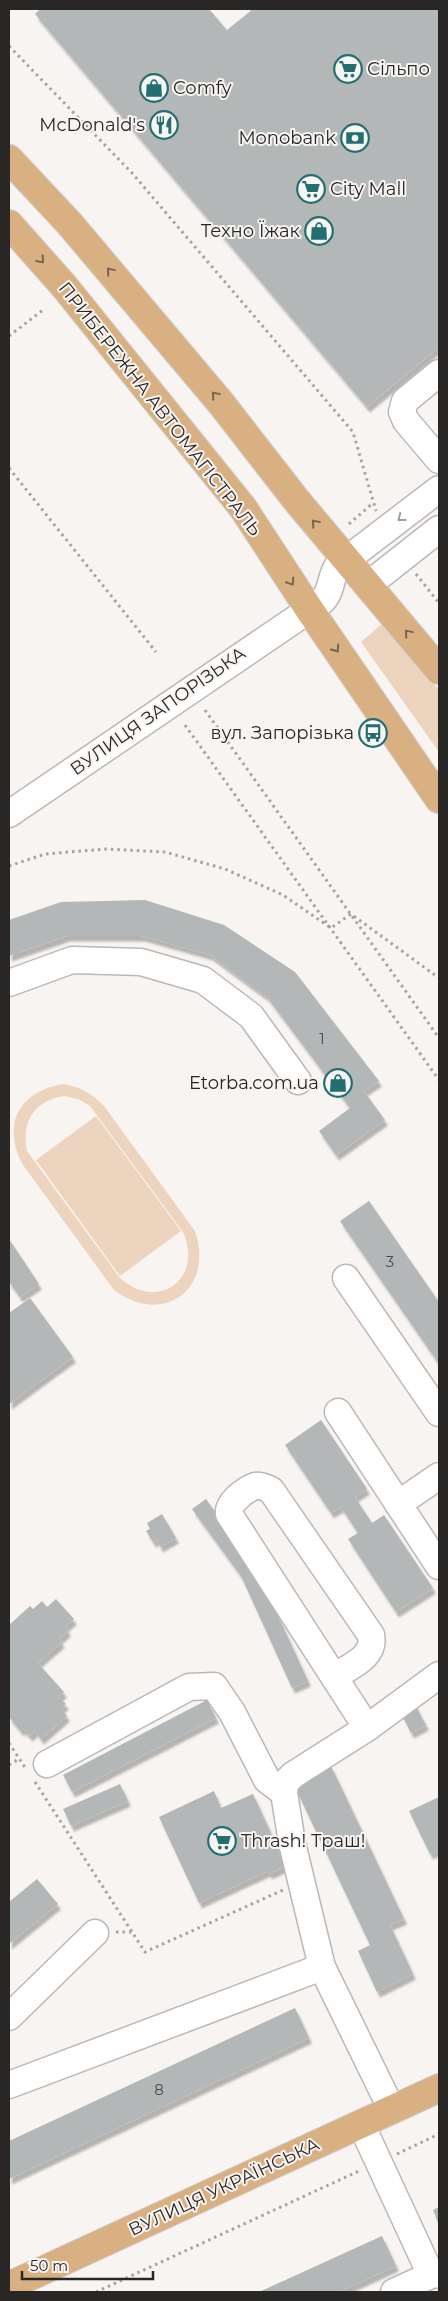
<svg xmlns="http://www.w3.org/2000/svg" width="448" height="2301" viewBox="0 0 448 2301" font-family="Montserrat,sans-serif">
  <defs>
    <filter id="shadow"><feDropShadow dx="3" dy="5.5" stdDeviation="1" flood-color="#0004"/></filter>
  </defs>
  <rect width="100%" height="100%" fill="#f7f4f1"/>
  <path fill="#edd4be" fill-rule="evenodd" d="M 384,622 L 439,690 L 439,752 L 361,642 Z
    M 63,1084 C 81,1087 91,1093 104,1106 L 195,1231 C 215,1289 163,1327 114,1290 L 23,1165 C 1,1125 19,1091 63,1084 ZM 65,1096 L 78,1099 L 90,1106 L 183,1232 C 204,1279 158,1312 120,1278 L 27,1151 C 21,1121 35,1100 65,1096 Z
    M 96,1116 L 181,1231 L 120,1276 L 36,1160 Z"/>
  <path fill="#b3b7b7" filter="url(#shadow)" d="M 40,9 L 209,9 L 227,30 L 253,9 L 439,9 L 439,347 L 367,407 L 35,14 Z
    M 145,900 L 224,925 L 295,972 L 379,1081 L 364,1091 L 385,1120 L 336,1155 L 319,1131 L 350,1108 L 267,997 L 210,955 L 142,936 L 67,936 L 9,956 L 9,920 L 61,902 Z
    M 369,1201 L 439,1302 L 439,1364 L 340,1221 Z
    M 9,1239 L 39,1284 L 20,1297 L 10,1283 L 9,1284 Z
    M 30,1298 L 73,1357 L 9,1404 L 9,1313 Z
    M 321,1420 L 367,1489 L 355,1497 L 372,1523 L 384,1515 L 433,1588 L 396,1612 L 348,1539 L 358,1533 L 341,1507 L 331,1513 L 285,1445 Z
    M 206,1499 L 256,1568 L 308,1681 L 292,1688 L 241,1576 L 192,1509 Z
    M 162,1514 L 176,1538 L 160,1547 L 157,1540 L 153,1542 L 146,1531 L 150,1529 L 147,1523 Z
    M 56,1599 L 74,1619 L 65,1627 L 68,1631 L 59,1639 L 62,1642 L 38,1663 L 64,1692 L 59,1697 L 66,1704 L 61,1708 L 67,1716 L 41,1739 L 35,1731 L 30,1736 L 23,1729 L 21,1731 L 9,1717 L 9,1625 L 30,1606 L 33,1609 L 42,1601 L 47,1607 Z
    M 207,1700 L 216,1718 L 72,1792 L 63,1775 Z
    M 413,1701 L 426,1725 L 411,1733 L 399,1709 Z
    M 331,1766 L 404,1919 L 390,1925 L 413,1974 L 377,1992 L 358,1951 L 370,1945 L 293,1783 Z
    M 120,1784 L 128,1801 L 71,1826 L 63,1809 Z
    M 214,1791 L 221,1808 L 253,1794 L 286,1866 L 269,1874 L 268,1871 L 199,1903 L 159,1817 Z
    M 439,1797 L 439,1850 L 430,1854 L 409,1811 Z
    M 37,1879 L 58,1904 L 9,1944 L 9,1902 Z
    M 295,2008 L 309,2038 L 9,2179 L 9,2141 Z
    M 439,2207 L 439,2225 L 433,2210 Z
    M 382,2236 L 396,2266 L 339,2292 L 259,2292 Z"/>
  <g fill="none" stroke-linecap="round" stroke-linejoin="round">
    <defs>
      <path id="minor" d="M 439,373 L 405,401 L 402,412 L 406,421 L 439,460
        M 368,585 L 439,529
        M 9,814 L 322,601 C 332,592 330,578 337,567 L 439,489
        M 9,983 L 72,960 L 141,962 L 203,980 L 251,1016 L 298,1081
        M 346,1278 L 439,1413
        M 338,1412 L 439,1566
        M 398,1504 L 439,1476
        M 334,1677 C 350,1666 376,1657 371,1635 L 271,1490 C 266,1488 261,1485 255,1486 C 245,1490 227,1503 229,1514 L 367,1728
        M 47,1764 L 189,1687 L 214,1686 L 232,1712 L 267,1780 L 284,1793
        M 9,2017 L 95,1933
        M 9,2085 L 322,1967
        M 392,2110 L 322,1967 L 292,1843 L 284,1793 L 285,1783 L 293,1775 L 367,1728 L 439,1675
        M 361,2124 L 431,2275
        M 394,2292 L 431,2275 L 439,2274"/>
      <path id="major" d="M 9,159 L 69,223 L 220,402 L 297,501 L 439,670
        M 9,224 L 64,286 L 243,508 L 309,609 L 439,799
        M 9,2286 L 439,2088"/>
    </defs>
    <use href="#minor" stroke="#bbb8b6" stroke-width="29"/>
    <use href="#major" stroke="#d0cfcf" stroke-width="30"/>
    <path stroke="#a5a3a1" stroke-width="3" stroke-dasharray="2.5 4" stroke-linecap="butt" d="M 9,46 L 132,173 L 353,432 L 376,511
      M 9,336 L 43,310
      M 9,468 L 156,652
      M 349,524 L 373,503
      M 416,574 L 439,603
      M 205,710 L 439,1038
      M 185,725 L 439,1080
      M 9,866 L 45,854 L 106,849 L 165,852 L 225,869 L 283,895 L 331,928 L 351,914 L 439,978
      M 9,1743 L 26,1769
      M 9,1765 L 19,1759
      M 35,1782 L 145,1952 L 283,1890
      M 116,1932 L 132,1932
      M 397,2154 L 439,2134
      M 96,2292 L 359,2171"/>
    <use href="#minor" stroke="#fff" stroke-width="26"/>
    <use href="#major" stroke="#d8b081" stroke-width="28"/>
  </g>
  <defs><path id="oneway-chevron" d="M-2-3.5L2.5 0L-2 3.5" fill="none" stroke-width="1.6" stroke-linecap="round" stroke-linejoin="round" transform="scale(1.25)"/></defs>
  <g stroke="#77654f">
    <use href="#oneway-chevron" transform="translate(41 260) rotate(49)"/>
    <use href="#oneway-chevron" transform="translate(110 271) rotate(-130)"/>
    <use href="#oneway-chevron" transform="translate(215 395) rotate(-130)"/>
    <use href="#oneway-chevron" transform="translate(315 523) rotate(-130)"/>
    <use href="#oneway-chevron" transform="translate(291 582) rotate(57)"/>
    <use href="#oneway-chevron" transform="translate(408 633) rotate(-130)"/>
    <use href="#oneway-chevron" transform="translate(336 649) rotate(55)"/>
  </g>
  <use stroke="#9e9e9d" href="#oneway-chevron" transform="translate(401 518) rotate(142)"/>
  <defs>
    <symbol id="supermarket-ring" viewBox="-11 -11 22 22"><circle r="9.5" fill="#f7f4f1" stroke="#226e71" stroke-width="1.5"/><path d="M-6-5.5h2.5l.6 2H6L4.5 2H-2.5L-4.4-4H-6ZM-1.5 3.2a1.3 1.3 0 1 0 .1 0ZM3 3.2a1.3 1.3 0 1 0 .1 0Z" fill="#226e71"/></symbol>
    <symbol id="shop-ring" viewBox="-11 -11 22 22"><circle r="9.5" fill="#f7f4f1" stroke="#226e71" stroke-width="1.5"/><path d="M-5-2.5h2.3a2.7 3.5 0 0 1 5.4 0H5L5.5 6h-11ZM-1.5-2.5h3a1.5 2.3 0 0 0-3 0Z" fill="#226e71"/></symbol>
    <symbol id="restaurant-ring" viewBox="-11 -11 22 22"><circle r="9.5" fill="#f7f4f1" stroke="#226e71" stroke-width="1.5"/><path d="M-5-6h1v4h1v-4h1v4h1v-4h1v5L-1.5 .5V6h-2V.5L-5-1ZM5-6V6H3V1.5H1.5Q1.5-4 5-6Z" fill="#226e71"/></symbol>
    <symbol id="bank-ring" viewBox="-11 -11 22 22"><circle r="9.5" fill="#f7f4f1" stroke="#226e71" stroke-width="1.5"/><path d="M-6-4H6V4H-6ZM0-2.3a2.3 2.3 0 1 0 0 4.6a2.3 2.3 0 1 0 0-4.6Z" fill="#226e71"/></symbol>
    <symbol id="bus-ring" viewBox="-11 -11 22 22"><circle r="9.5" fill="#f7f4f1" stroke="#226e71" stroke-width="1.5"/><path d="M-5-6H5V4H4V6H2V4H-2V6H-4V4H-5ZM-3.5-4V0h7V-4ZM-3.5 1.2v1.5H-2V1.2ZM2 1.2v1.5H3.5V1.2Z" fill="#226e71"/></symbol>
  </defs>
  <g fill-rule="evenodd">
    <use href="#supermarket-ring" x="332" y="53" width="32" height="32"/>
    <use href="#shop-ring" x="138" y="72" width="32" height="32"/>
    <use href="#restaurant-ring" x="148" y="109" width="32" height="32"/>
    <use href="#bank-ring" x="339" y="122" width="32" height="32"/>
    <use href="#supermarket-ring" x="295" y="173" width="32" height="32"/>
    <use href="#shop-ring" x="303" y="215" width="32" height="32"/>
    <use href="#bus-ring" x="357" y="717" width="32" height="32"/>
    <use href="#shop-ring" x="322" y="1067" width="32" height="32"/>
    <use href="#supermarket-ring" x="206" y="1825" width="32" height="32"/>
  </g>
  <g text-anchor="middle" stroke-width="4" stroke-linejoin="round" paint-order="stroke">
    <g font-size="15" fill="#4b4b4a">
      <text x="322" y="1044">1</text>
      <text x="390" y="1267">3</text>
      <text x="159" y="2095">8</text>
    </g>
    <g font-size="18" fill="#282726" stroke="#f7f4f1" text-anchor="end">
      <text x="367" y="75" text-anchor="start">Сільпо</text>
      <text x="173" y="94" text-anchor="start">Comfy</text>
      <text x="145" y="131">McDonald's</text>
      <text x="336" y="144">Monobank</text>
      <text x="330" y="195" text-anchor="start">City Mall</text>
      <text x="300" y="237">Техно Їжак</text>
      <text x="354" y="739">вул. Запорізька</text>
      <text x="319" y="1089">Etorba.com.ua</text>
      <text x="241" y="1847" text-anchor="start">Thrash! Траш!</text>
    </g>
    <g font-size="18" fill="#282726" stroke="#f7f4f1">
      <text transform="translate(160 409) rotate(52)" y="6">ПРИБЕРЕЖНА АВТОМАГІСТРАЛЬ</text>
      <text transform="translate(158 711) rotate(-35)" y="6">ВУЛИЦЯ ЗАПОРІЗЬКА</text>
      <text transform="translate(224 2187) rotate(-25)" y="6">ВУЛИЦЯ УКРАЇНСЬКА</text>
    </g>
  </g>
  <rect width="448" height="2301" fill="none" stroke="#282726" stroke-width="20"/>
  <path d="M22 2271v8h131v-8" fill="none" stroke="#282726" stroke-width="2.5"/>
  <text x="30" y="2271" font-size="15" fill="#282726" stroke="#f7f4f1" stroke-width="4" paint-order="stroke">50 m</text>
</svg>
